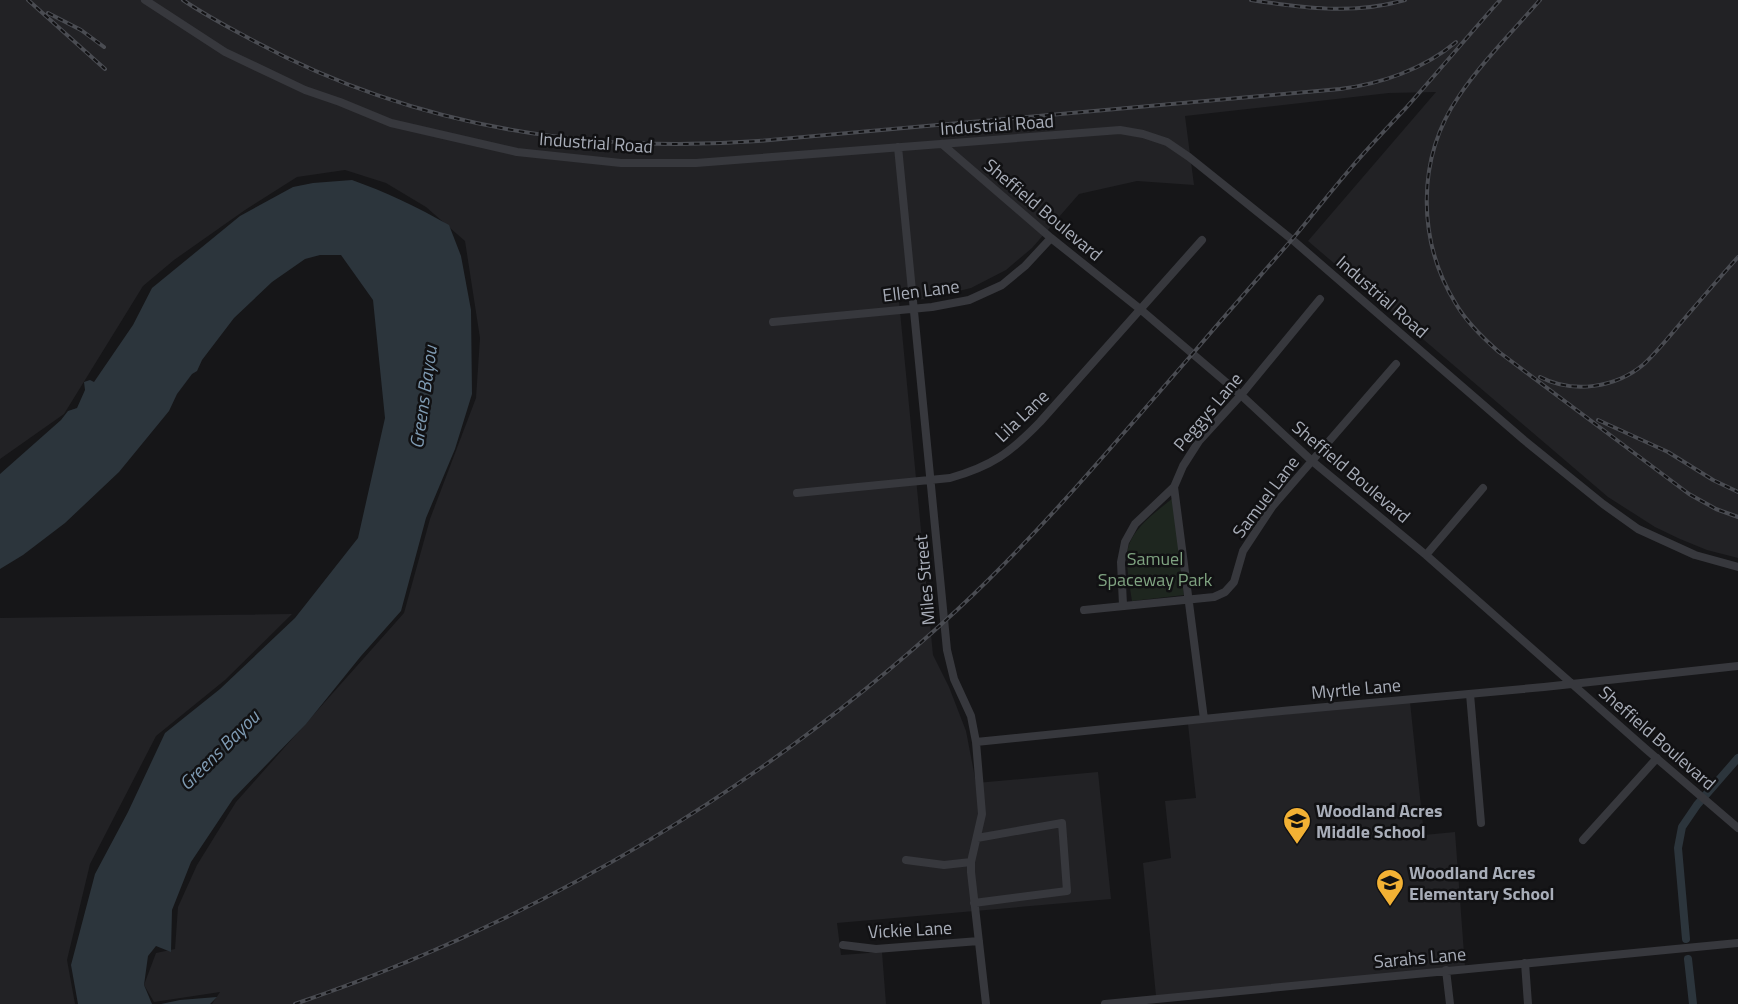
<svg xmlns="http://www.w3.org/2000/svg" width="1738" height="1004" viewBox="0 0 1738 1004" font-family="'Titillium Web',sans-serif">
  <rect width="100%" height="100%" fill="#161618"/>
  <path fill="#222225" d="M 0,0 L 1738,0 L 1738,558 L 1707,550 L 1680,539 L 1655,527 L 1608,497 L 1308,241 L 1436,92 L 1389,93 L 1185,116 L 1194,185 L 1137,181 L 1079,194 L 1032,248 L 1006,270 L 971,288 L 926,299 L 899,301 L 933,655 L 949,687 L 966,731 L 976,783 L 1098,772 L 1111,899 L 837,923 L 841,955 L 882,952 L 886,1004 L 212,1004 L 220,992 L 154,1002 L 144,985 L 156,953 L 175,949 L 178,907 L 197,865 L 236,802 L 404,613 L 430,519 L 476,398 L 480,338 L 465,241 L 426,207 L 386,183 L 345,170 L 297,177 L 245,210 L 174,260 L 143,286 L 64,414 L 0,459 Z
    M 292,614 L 225,680 L 156,736 L 90,864 L 67,960 L 75,1004 L 0,1004 L 0,618 Z
    M 1410,702 L 1424,835 L 1455,832 L 1465,967 L 1156,996 L 1143,863 L 1171,858 L 1165,801 L 1196,798 L 1188,724 Z"/>
  <path fill="#1e261f" d="M 1173,498 L 1184,595 L 1132,601 C 1130,587 1127,572 1127,558 C 1126,532 1155,513 1173,498 Z"/>
  <path fill="#2c353c" d="M 352,180 C 386,192 417,207 449,225 L 461,256 L 471,310 L 472,394 L 455,449 L 426,518 L 401,611 L 361,656 L 306,724 L 233,799 L 191,862 L 172,910 L 171,952 L 156,946 L 148,956 L 144,985 L 152,1004 L 78,1004 L 71,965 L 95,874 L 128,812 L 165,733 L 220,689 L 295,618 L 358,538 L 385,418 L 373,300 L 341,255 L 320,255 L 305,259 L 272,282 L 234,318 L 202,360 L 197,371 L 192,374 L 177,394 L 169,411 L 119,472 L 65,523 L 23,555 L 0,569 L 0,474 L 61,420 L 68,411 L 77,408 L 85,390 L 84,382 L 90,380 L 94,382 L 133,325 L 152,288 L 240,216 L 293,187 L 313,183 Z
    M 217,997 L 210,1004 L 161,1004 L 180,1000 Z"/>
  <g fill="none" stroke-linecap="round" stroke-linejoin="round">
    <path stroke="#2c353c" stroke-width="8" d="M 1686,939 L 1678,848 L 1682,827 L 1697,805 L 1738,758
      M 1688,959 L 1693,1004"/>
    <path stroke="#37383d" stroke-width="8" d="M 145,0 L 225,52 L 305,90 L 340,102 L 391,123 L 517,152 L 621,163 L 696,163 L 1120,130 L 1143,134 L 1167,142 L 1189,157 L 1295,242 L 1524,440 L 1603,504 L 1638,529 L 1695,555 L 1738,567
      M 942,144 L 1051,238 L 1140,309 L 1241,395 L 1312,461 L 1426,555 L 1647,750 L 1738,828
      M 898,147 L 947,650 L 954,679 L 971,716 L 976,742 L 982,814 L 971,862 L 971,872 L 986,1004
      M 773,322 L 932,307 L 969,300 L 1002,285 L 1025,266 L 1051,238
      M 1174,487 L 1204,719
      M 797,493 L 950,478 C 992,466 1010,453 1040,422 L 1202,240
      M 1426,555 L 1483,488
      M 1123,605 L 1121,562 L 1125,542 L 1135,524 L 1174,487 L 1183,466 L 1199,441 L 1241,395 L 1320,299
      M 1084,610 L 1214,597 L 1225,592 L 1234,582 L 1243,551 L 1272,507 L 1396,364
      M 1470,694 L 1481,823
      M 976,742 L 1282,711 L 1544,687 L 1738,666
      M 1583,840 L 1657,758
      M 906,860 L 944,865 L 971,862
      M 974,903 L 1067,891 L 1062,823 L 977,838
      M 843,945 L 876,949 L 979,941
      M 1525,963 L 1528,1004
      M 1446,970 L 1450,1004
      M 1105,1004 L 1738,943"/>
    <defs>
      <path id="rail" d="M 28,0 L 105,69
        M 183,0 C 205,15 228,27 252,40 C 409,125 580,154 758,141 L 1340,89 C 1381,84 1424,69 1456,42
        M 1251,0 C 1303,8 1353,15 1405,0
        M 1540,0 C 1513,31 1482,62 1459,96 C 1416,158 1417,241 1456,304 C 1467,323 1483,338 1499,352 L 1689,494 L 1716,509 L 1738,517
        M 48,13 L 81,30 L 104,47
        M 1540,377 C 1573,394 1616,388 1644,364 C 1659,350 1672,333 1685,318 C 1703,297 1720,277 1738,257
        M 1598,420 L 1668,452 L 1713,480 L 1738,492
        M 295,1004 C 541,920 765,787 957,610 C 1043,530 1118,439 1195,351 C 1228,312 1262,274 1295,236 C 1314,213 1332,190 1351,168 C 1368,148 1387,128 1405,109 C 1437,73 1468,36 1500,0"/>
    </defs>
    <use href="#rail" stroke="#4a4c52" stroke-width="4"/>
    <use href="#rail" stroke="#111113" stroke-width="2" stroke-dasharray="5.5" stroke-linecap="butt"/>
  </g>
  <defs>
    <symbol id="school-pin" viewBox="-11 -11 22 30"><path d="M0 17L-7.5 6A9.5 9.5 0 1 1 7.5 6Z" fill="#f2b134" stroke="#111113"/><path d="M0-5L7-2L0 1L-7-2ZM-4 1L0 2.5L4 1V4Q0 6-4 4Z" fill="#111"/></symbol>
  </defs>
  <g fill-rule="evenodd">
    <use href="#school-pin" x="1281" y="805" width="32" height="43"/>
    <use href="#school-pin" x="1374" y="867" width="32" height="43"/>
  </g>
  <g text-anchor="middle" stroke-width="5" stroke-linejoin="round" paint-order="stroke">
    <g font-size="18" fill="#a8adb8" stroke="#111113">
      <text transform="translate(997 125) rotate(-4)" y="6">Industrial Road</text>
      <text transform="translate(596 143) rotate(4)" y="6">Industrial Road</text>
      <text transform="translate(1043 210) rotate(40)" y="6">Sheffield Boulevard</text>
      <text transform="translate(921 291) rotate(-7)" y="6">Ellen Lane</text>
      <text transform="translate(1382 297) rotate(41)" y="6">Industrial Road</text>
      <text transform="translate(1208 412) rotate(-50)" y="6">Peggys Lane</text>
      <text transform="translate(1022 416) rotate(-44)" y="6">Lila Lane</text>
      <text transform="translate(1351 472) rotate(40)" y="6">Sheffield Boulevard</text>
      <text transform="translate(1266 497) rotate(-53)" y="6">Samuel Lane</text>
      <text transform="translate(925 580) rotate(-95)" y="6">Miles Street</text>
      <text transform="translate(1356 689) rotate(-5)" y="6">Myrtle Lane</text>
      <text transform="translate(1657 738) rotate(41)" y="6">Sheffield Boulevard</text>
      <text transform="translate(910 930) rotate(-3)" y="6">Vickie Lane</text>
      <text transform="translate(1420 958) rotate(-5)" y="6">Sarahs Lane</text>
    </g>
    <g font-size="18" fill="#7fa381" stroke="#111113">
      <text x="1155" y="565">Samuel<tspan x="1155" dy="21">Spaceway Park</tspan></text>
    </g>
    <g font-size="18" font-weight="bold" fill="#a8adb8" stroke="#111113" text-anchor="start">
      <text x="1316" y="817">Woodland Acres<tspan x="1316" dy="21">Middle School</tspan></text>
      <text x="1409" y="879">Woodland Acres<tspan x="1409" dy="21">Elementary School</tspan></text>
    </g>
    <g font-size="19" font-style="italic" fill="#7f9bb3" stroke="#111113">
      <text transform="translate(423 397) rotate(-82)" y="7">Greens Bayou</text>
      <text transform="translate(219 750) rotate(-45)" y="7">Greens Bayou</text>
    </g>
  </g>
</svg>
